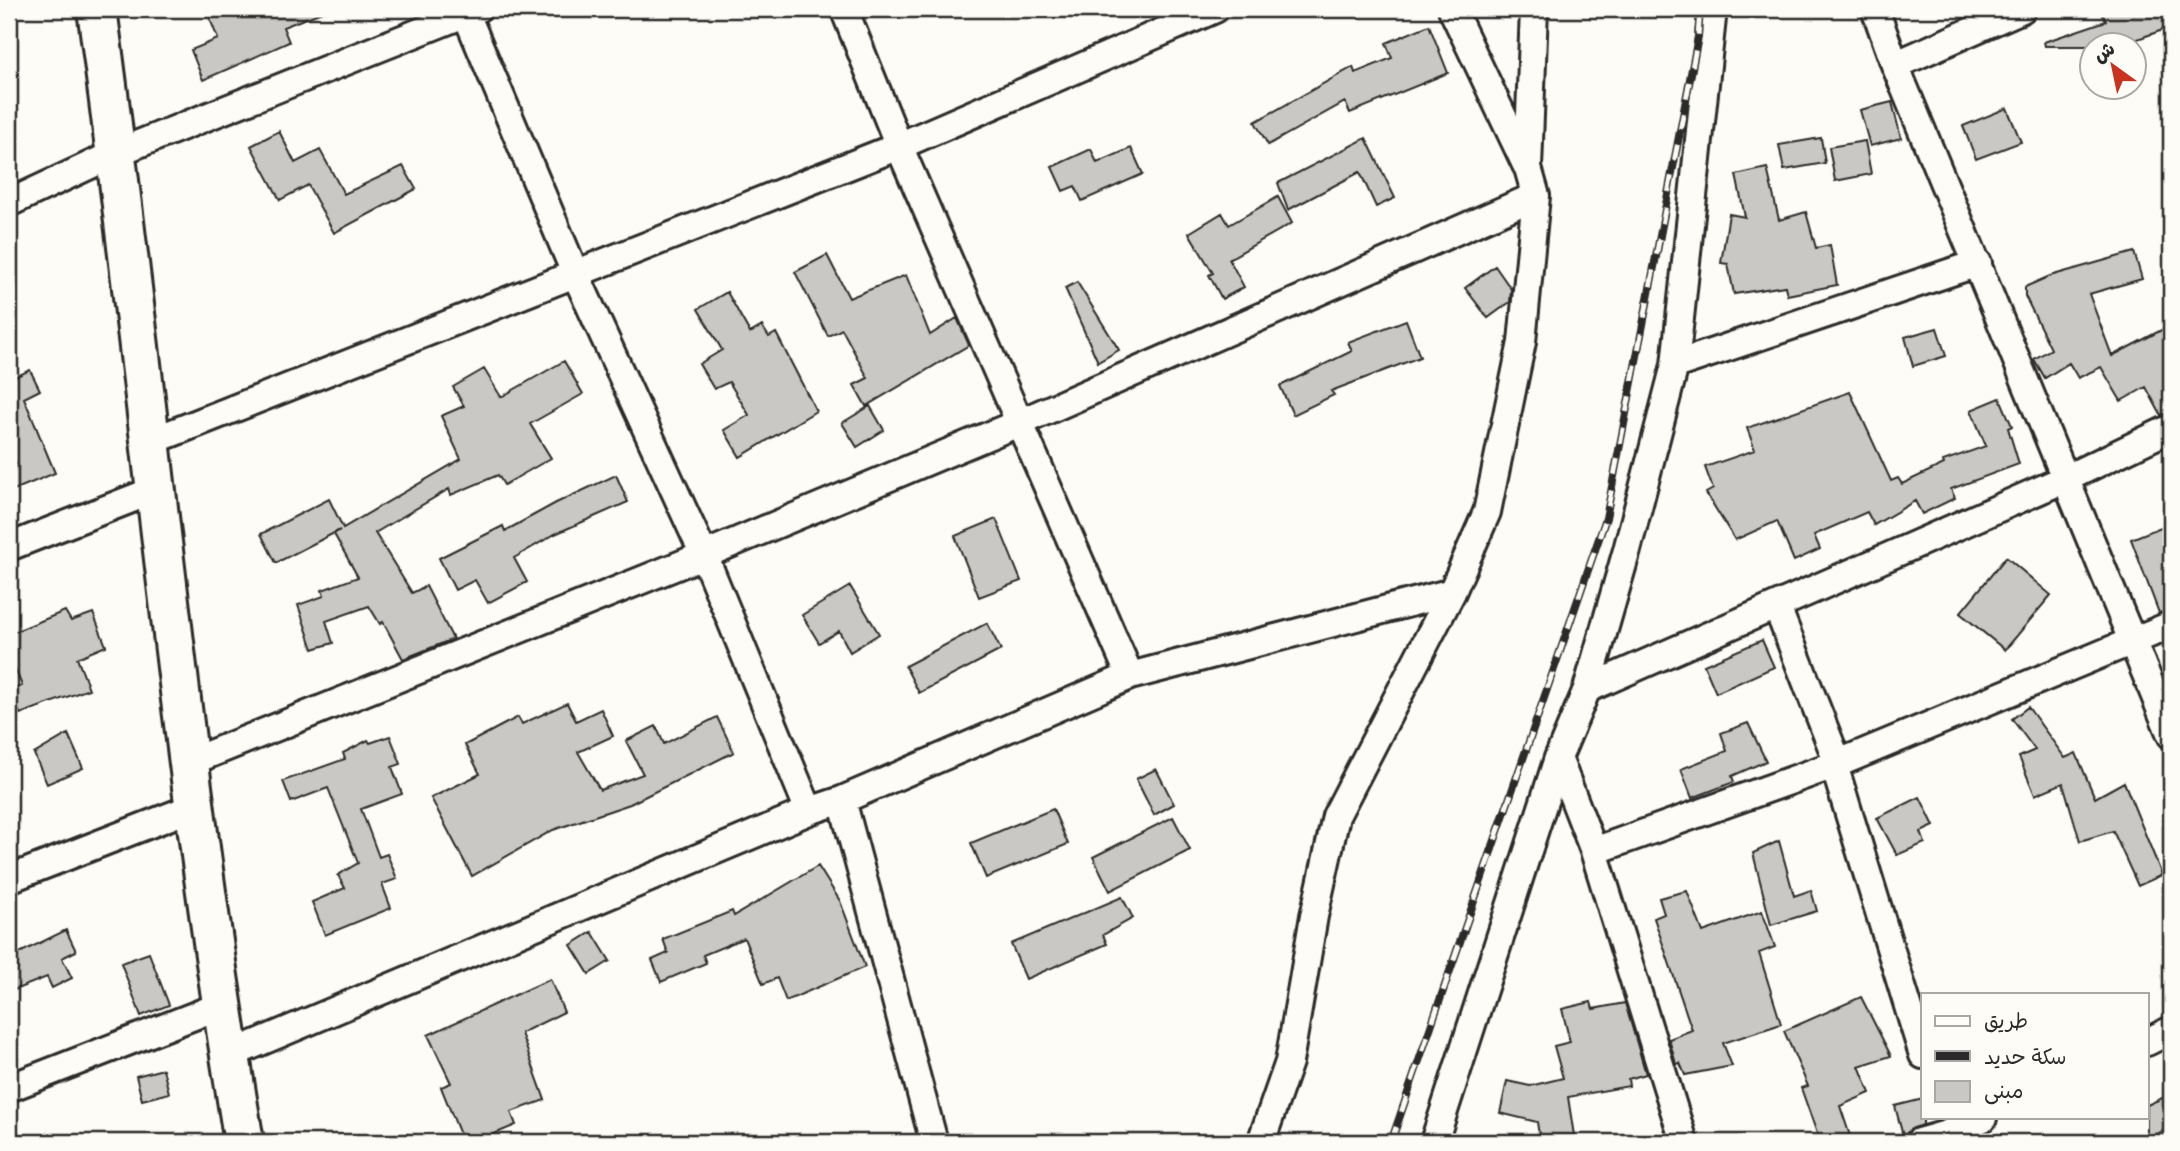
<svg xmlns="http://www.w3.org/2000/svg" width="2180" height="1151" viewBox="0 0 2180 1151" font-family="'Balsamiq Sans','Playpen Sans Arabic',sans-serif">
  <rect width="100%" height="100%" fill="#fdfcf7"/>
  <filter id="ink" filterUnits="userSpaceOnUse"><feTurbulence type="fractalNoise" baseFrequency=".0143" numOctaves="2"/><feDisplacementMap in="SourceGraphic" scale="14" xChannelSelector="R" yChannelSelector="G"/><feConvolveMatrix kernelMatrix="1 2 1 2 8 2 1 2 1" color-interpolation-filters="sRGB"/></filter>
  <g filter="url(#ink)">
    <path fill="#c9c8c4" stroke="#2b2b2b" stroke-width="2" d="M 206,9 L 327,9 L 327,10 L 283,27 L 289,42 L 203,80 L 191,50 L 218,39 Z
      M 2099,9 L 2166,9 L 2171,27 L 2118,46 L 2045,46 L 2044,42 L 2106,21 Z
      M 1429,25 L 1448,73 L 1350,113 L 1345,102 L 1268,145 L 1255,122 L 1353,67 L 1355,73 L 1392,58 L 1386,43 Z
      M 1892,102 L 1901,138 L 1870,146 L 1860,110 Z
      M 2007,108 L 2021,142 L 1976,159 L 1963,126 Z
      M 279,131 L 295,163 L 320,150 L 344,194 L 403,166 L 416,189 L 334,233 L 308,185 L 280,200 L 251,146 Z
      M 1366,138 L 1395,198 L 1376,207 L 1360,172 L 1288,210 L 1278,183 Z
      M 1821,138 L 1825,163 L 1784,170 L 1779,145 Z
      M 1865,141 L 1871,174 L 1835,181 L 1829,147 Z
      M 1131,148 L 1143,174 L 1082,201 L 1075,186 L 1063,191 L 1052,167 L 1091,149 L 1097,163 Z
      M 1767,168 L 1779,220 L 1806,212 L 1816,248 L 1830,245 L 1837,285 L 1787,295 L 1785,286 L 1734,294 L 1728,264 L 1721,263 L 1729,214 L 1745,217 L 1736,175 Z
      M 1278,197 L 1292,223 L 1229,259 L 1244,287 L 1222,299 L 1209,275 L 1213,273 L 1189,233 L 1222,213 L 1229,225 Z
      M 2134,252 L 2142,279 L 2089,294 L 2112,356 L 2171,325 L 2171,412 L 2161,415 L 2146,387 L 2121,401 L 2101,367 L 2078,378 L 2069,363 L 2045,378 L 2034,359 L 2051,349 L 2025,296 L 2025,287 L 2050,276 Z
      M 827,255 L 849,298 L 906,275 L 930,335 L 957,318 L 969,345 L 866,406 L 854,385 L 868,378 L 842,329 L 828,336 L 795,272 Z
      M 1495,266 L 1511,289 L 1510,302 L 1488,318 L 1465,288 Z
      M 1077,282 L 1119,350 L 1098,362 L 1065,288 Z
      M 727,292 L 750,333 L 762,326 L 769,337 L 776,333 L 816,411 L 740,457 L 724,430 L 749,415 L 729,382 L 714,389 L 699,364 L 722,350 L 698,309 Z
      M 1406,320 L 1420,357 L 1331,391 L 1334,395 L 1293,415 L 1280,386 L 1352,351 L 1348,342 Z
      M 1937,328 L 1946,356 L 1913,366 L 1905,337 Z
      M 564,361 L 583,394 L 530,424 L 551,458 L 504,485 L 498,475 L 451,495 L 449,489 L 375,533 L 412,593 L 426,586 L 453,639 L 403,659 L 383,622 L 380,624 L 369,606 L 326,621 L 333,643 L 313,649 L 298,605 L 324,596 L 322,590 L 358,577 L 334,534 L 340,530 L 276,563 L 261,534 L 329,499 L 343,528 L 461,459 L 441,416 L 464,406 L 453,387 L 484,369 L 501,397 Z
      M 9,362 L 15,377 L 30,370 L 40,390 L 24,398 L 55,473 L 9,492 L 9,467 L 16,464 L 9,446 Z
      M 1850,392 L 1891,481 L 1898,478 L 1902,484 L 1944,464 L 1943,461 L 1986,446 L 1971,410 L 2000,398 L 2012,426 L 2008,428 L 2019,464 L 1951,489 L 1955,498 L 1922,514 L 1915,501 L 1874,525 L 1867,512 L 1814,535 L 1820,549 L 1794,561 L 1777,521 L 1735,540 L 1706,493 L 1713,489 L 1705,467 L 1755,450 L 1747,428 Z
      M 870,406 L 884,430 L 857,447 L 842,423 Z
      M 616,475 L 628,502 L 555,534 L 514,558 L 527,582 L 488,603 L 475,580 L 455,590 L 439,558 L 503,526 L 505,531 L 556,503 Z
      M 996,519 L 1021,581 L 979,597 L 955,536 Z
      M 2171,523 L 2171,610 L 2159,613 L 2131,539 Z
      M 2006,557 L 2051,595 L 2005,650 L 1960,613 Z
      M 850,586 L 879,634 L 850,652 L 839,631 L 819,643 L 802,615 Z
      M 65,611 L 71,621 L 93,613 L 106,646 L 77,658 L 89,689 L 20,714 L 11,690 L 22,686 L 9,654 L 9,634 Z
      M 987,623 L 1001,650 L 919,693 L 905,666 Z
      M 1762,640 L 1774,667 L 1716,693 L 1704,665 Z
      M 567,703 L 576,721 L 601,709 L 613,736 L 578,752 L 600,790 L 643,774 L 626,741 L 656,726 L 664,744 L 717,717 L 734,752 L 630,804 L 553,830 L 472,876 L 431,798 L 480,774 L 465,745 L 518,717 L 522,724 Z
      M 2028,707 L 2065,758 L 2076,753 L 2095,798 L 2124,782 L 2162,875 L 2138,886 L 2113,831 L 2080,841 L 2063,783 L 2035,795 L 2019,757 L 2035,750 L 2012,719 Z
      M 1748,723 L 1766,761 L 1732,776 L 1734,782 L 1692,798 L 1681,769 L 1727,751 L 1721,733 Z
      M 68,734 L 83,768 L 47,784 L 34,754 Z
      M 390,736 L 401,764 L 392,767 L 402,794 L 361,809 L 379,857 L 387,854 L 397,879 L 382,884 L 391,908 L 325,935 L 312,902 L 345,888 L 338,875 L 358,863 L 328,788 L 291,802 L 283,781 L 345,759 L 343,753 L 368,740 L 370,743 Z
      M 1156,769 L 1174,804 L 1154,815 L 1136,779 Z
      M 1920,797 L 1934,826 L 1921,832 L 1925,843 L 1897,855 L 1877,818 Z
      M 1053,809 L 1068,844 L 986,878 L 971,843 Z
      M 1173,817 L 1190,850 L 1110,891 L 1093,857 Z
      M 1779,841 L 1794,896 L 1811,890 L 1817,911 L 1771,925 L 1753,853 Z
      M 818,866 L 840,901 L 865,967 L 786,1001 L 777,978 L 763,984 L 744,938 L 703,955 L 706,963 L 661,982 L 652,960 L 668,953 L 663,939 L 732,911 L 734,916 Z
      M 1687,891 L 1703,932 L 1762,911 L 1775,947 L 1759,953 L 1781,1024 L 1723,1043 L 1732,1066 L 1685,1075 L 1680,1063 L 1676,1064 L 1669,1039 L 1692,1030 L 1654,918 L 1664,914 L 1659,898 Z
      M 1122,897 L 1133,918 L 1103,935 L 1107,944 L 1026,979 L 1011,944 Z
      M 66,930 L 76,951 L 62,958 L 72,978 L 52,988 L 47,977 L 9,992 L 9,958 Z
      M 592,932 L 610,961 L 589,974 L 571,945 Z
      M 149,953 L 169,1005 L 141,1016 L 121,963 Z
      M 550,979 L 564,1012 L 521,1033 L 545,1100 L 511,1112 L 516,1125 L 475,1142 L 463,1142 L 441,1087 L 451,1083 L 428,1035 Z
      M 1861,997 L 1891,1056 L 1859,1066 L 1870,1093 L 1840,1106 L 1852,1142 L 1820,1142 L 1801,1088 L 1808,1086 L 1784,1031 Z
      M 1591,1002 L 1593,1009 L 1625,1003 L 1646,1074 L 1628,1079 L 1629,1086 L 1568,1097 L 1575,1142 L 1540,1142 L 1537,1122 L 1500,1113 L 1507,1081 L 1530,1086 L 1563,1078 L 1554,1046 L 1570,1042 L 1562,1009 Z
      M 163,1069 L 169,1093 L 142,1100 L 136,1076 Z
      M 2171,1094 L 2171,1127 L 2147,1139 L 2147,1105 Z
      M 1923,1099 L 1923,1125 L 1903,1136 L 1895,1106 Z"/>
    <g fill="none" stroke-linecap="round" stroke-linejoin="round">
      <defs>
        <path id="minor" d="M 464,9 L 575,273 L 704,555 L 809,811
          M 844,9 L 899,146 L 1130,676
          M 1452,9 L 1526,165
          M 1875,9 L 1895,65 L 2171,735
          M 1895,65 L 2022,9
          M 9,203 L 116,153 L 477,9
          M 1675,365 L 1978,263
          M 152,441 L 899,146 L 1215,9
          M 9,547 L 157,489
          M 1777,607 L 1838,763
          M 1587,689 L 2067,478 L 2171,428
          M 1558,758 L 1594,851 L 1684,1142
          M 190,762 L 704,555 L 1021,422 L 1536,196
          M 1834,765 L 1923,1055
          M 842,800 L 934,1142
          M 1594,851 L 1834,765 L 2171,625
          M 9,879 L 196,806
          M 2147,1042 L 2171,1030
          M 229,1055 L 809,811 L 842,800 L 1130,676 L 1452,592
          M 9,1088 L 222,1005
          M 1261,1142 L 1289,1062 L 1314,916 L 1336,816 L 1452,592 L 1487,512 L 1522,342 L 1536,196 L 1528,168 L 1534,9
          M 1434,1142 L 1558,758 L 1587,689 L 1627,550 L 1675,365 L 1713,9
          M 1919,1142 L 1947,1134 L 1983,1118"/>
        <path id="primary" d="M 97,9 C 148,386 181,767 244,1142"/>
      </defs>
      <use href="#minor" stroke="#2b2b2b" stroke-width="32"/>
      <use href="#primary" stroke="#2b2b2b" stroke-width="44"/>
      <use href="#minor" stroke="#fdfcf7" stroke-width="26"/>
      <use href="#primary" stroke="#fdfcf7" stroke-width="38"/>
      <defs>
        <path id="rail" d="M 1391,1142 L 1606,518 L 1698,37 L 1700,9"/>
      </defs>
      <use href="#rail" stroke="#2b2b2b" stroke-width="8"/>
      <use href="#rail" stroke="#fdfcf7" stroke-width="5" stroke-dasharray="16" stroke-linecap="butt"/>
    </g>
  </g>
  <rect width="2180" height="1151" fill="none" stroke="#fdfcf7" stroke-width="35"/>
  <rect x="18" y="18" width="2145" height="1116" fill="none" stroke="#2b2b2b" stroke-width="2.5" filter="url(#ink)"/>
  <rect x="1921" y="993" width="228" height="126" fill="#fdfcf7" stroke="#a9a8a5" stroke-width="2"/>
  <rect x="1935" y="1016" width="35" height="10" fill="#fdfcf7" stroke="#a9a8a5" stroke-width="2"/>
  <text x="1984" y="1028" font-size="21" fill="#2b2b2b">طريق</text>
  <rect x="1935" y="1051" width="35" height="10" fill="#2b2b2b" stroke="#a9a8a5" stroke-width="2"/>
  <text x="1984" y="1064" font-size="21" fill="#2b2b2b">سكة حديد</text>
  <rect x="1935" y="1081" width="35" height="21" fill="#c9c8c4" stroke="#a9a8a5" stroke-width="2"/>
  <text x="1984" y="1098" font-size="21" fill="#2b2b2b">مبنى</text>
  <g transform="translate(2113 66) rotate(327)"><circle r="33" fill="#fdfcf7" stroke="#a9a8a5" stroke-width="2"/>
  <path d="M0-5L12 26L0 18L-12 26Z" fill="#c8321e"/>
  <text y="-10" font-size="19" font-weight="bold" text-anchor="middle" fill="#2b2b2b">ش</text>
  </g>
</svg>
